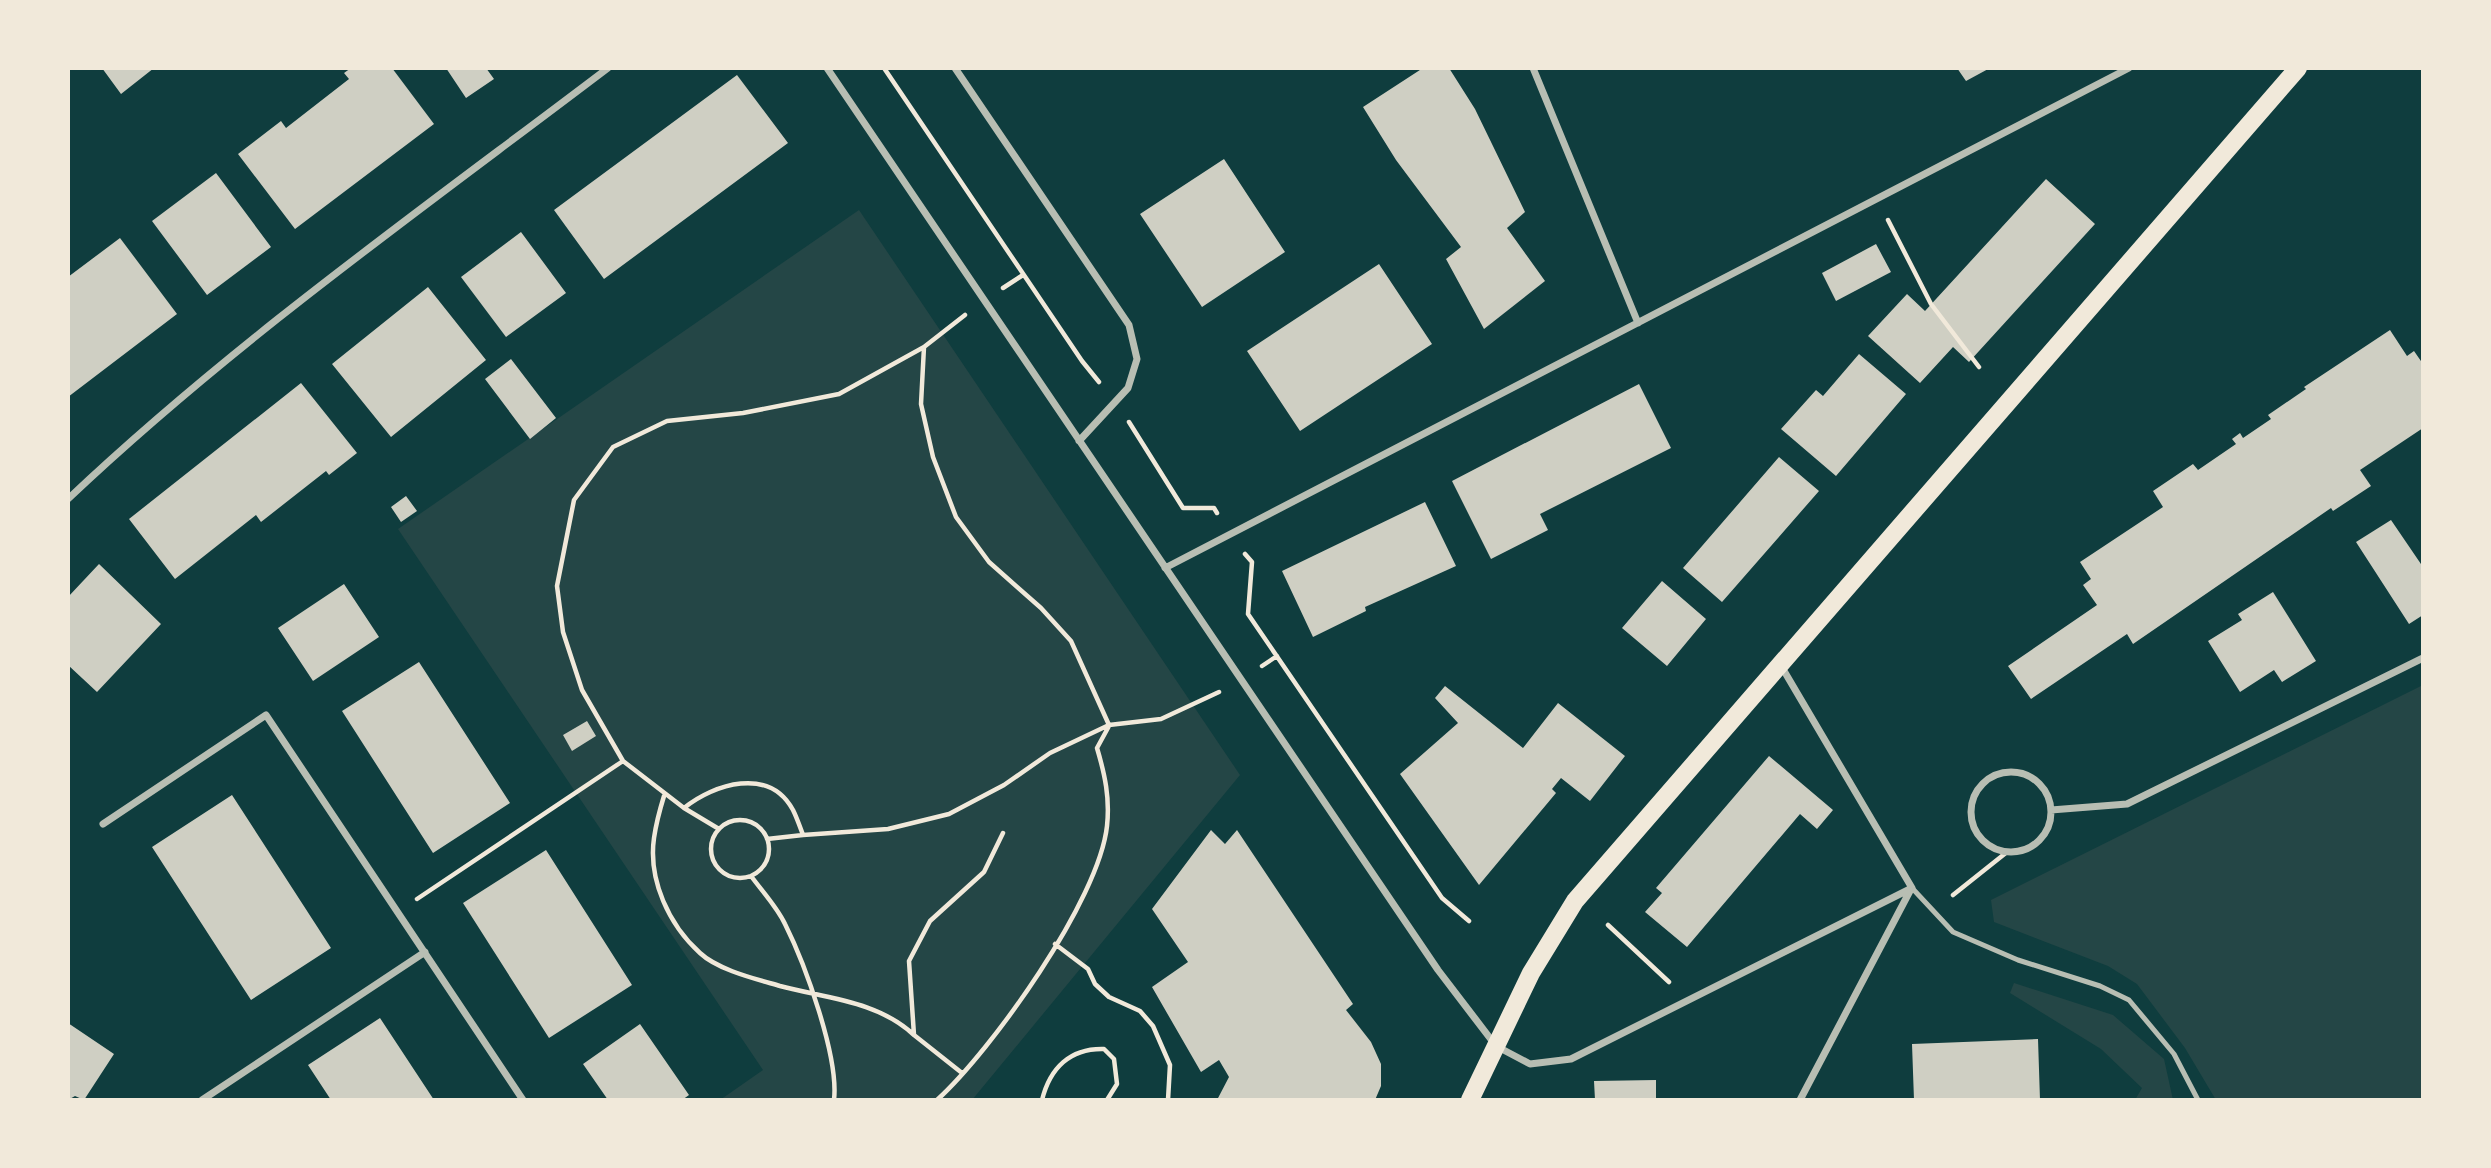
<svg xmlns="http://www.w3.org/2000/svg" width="2491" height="1168" viewBox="0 0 2491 1168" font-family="'Zilla Slab',serif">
  <rect width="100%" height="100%" fill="#0f3d3e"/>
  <path fill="#244646" d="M 859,210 L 1240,775 L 972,1100 L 720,1100 L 763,1070 L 398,529 Z
    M 2423,685 L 2423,1100 L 2216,1100 L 2185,1048 L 2137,984 L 2108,966 L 1994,922 L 1991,900 Z
    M 2014,983 L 2113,1015 L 2164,1059 L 2173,1100 L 2135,1100 L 2142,1088 L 2101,1049 L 2010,993 Z"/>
  <path fill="#cfcfc3" d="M 102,68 L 154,68 L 121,94 Z
    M 351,68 L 392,68 L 434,124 L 295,229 L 238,154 L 281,121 L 286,128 L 349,79 L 344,73 Z
    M 446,68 L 486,68 L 494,79 L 466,98 Z
    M 1423,68 L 1449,68 L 1475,109 L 1525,212 L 1507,228 L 1545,281 L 1484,329 L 1446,259 L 1461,247 L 1396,160 L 1363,107 Z
    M 1957,68 L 1990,68 L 1966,81 Z
    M 737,75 L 788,143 L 604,279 L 554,210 Z
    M 1224,159 L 1285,252 L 1202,307 L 1140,214 Z
    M 216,173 L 271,247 L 207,295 L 152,221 Z
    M 2046,179 L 2095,224 L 1969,362 L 1953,347 L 1920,383 L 1868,336 L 1907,294 L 1925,311 Z
    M 521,232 L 566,293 L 506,337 L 461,277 Z
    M 120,238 L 177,314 L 68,397 L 68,277 Z
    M 1876,244 L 1891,272 L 1836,301 L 1822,273 Z
    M 1379,264 L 1432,344 L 1300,431 L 1247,351 Z
    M 428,287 L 486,360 L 391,437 L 332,364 Z
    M 2390,330 L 2407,356 L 2414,351 L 2423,364 L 2423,428 L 2360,470 L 2371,486 L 2333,511 L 2331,508 L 2133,644 L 2127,634 L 2031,699 L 2008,666 L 2097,605 L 2083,585 L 2091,579 L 2080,562 L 2163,507 L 2153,491 L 2193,464 L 2198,470 L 2236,444 L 2232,439 L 2240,433 L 2243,438 L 2271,419 L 2268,415 L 2306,389 L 2304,387 Z
    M 1859,354 L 1906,394 L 1836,476 L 1781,429 L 1816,390 L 1823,396 Z
    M 511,359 L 556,418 L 530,439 L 485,379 Z
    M 301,383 L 357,453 L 329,475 L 326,471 L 261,522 L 256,515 L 175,579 L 129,519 Z
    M 1639,384 L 1671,448 L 1540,514 L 1548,530 L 1491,559 L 1452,481 Z
    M 1779,457 L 1819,491 L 1722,602 L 1683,568 Z
    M 406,496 L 417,511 L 401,522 L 391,507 Z
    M 1425,502 L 1456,566 L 1365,607 L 1366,611 L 1313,637 L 1282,571 Z
    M 2391,520 L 2423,567 L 2423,615 L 2409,624 L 2356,542 Z
    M 99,564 L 161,624 L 97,692 L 68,665 L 68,597 Z
    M 1662,581 L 1706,619 L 1667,666 L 1622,628 Z
    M 344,584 L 379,637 L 313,681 L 278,628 Z
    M 2273,592 L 2316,661 L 2282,682 L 2274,670 L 2240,692 L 2208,641 L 2242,620 L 2238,614 Z
    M 419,662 L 510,803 L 433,853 L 342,711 Z
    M 1445,686 L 1523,748 L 1558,703 L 1625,756 L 1590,801 L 1561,778 L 1552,789 L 1556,793 L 1479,885 L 1400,774 L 1458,723 L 1435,698 Z
    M 587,721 L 596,736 L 572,751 L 563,735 Z
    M 1769,756 L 1833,810 L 1817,829 L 1800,814 L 1687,947 L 1645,912 L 1662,893 L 1656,888 Z
    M 232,795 L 331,948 L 251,1000 L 152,847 Z
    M 1211,830 L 1225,844 L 1237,830 L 1353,1004 L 1346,1010 L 1371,1042 L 1381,1064 L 1381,1086 L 1375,1100 L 1217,1100 L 1229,1077 L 1219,1060 L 1201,1072 L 1152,987 L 1188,962 L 1152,909 Z
    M 546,850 L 632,985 L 549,1038 L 463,903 Z
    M 380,1018 L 434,1100 L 331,1100 L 308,1065 Z
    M 68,1023 L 114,1054 L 84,1100 L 75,1096 L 68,1100 Z
    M 640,1024 L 689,1095 L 682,1100 L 608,1100 L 583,1064 Z
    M 2038,1039 L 2040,1100 L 1914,1100 L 1912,1044 Z
    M 1656,1080 L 1656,1100 L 1595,1100 L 1594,1081 Z"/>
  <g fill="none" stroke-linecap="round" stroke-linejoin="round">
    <path stroke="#f1e9da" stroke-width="4.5" d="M 884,68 L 1082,361 L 1099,382
      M 1888,220 L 1931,304 L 1979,367
      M 1003,288 L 1023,275
      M 965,315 L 924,347 L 921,404 L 933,457 L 956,517 L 989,562 L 1041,608 L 1071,641 L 1109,725
      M 924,347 L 839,394 L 743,413 L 667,421 L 613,447 L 574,500 L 557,586 L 563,632 L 582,690 L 623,761 L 684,808 C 714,784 769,766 793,810 C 797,818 800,827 803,835 L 888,829 L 949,814 L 1004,785 L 1050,753 L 1109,725 L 1161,719 L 1219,692
      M 1129,422 L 1183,508 L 1214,508 L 1217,513
      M 1245,554 L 1252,562 L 1248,614 L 1442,898 L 1469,921
      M 1262,666 L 1277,656
      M 664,796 C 660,809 656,824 654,838 C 648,880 669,925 700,953 C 718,970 756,979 780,986 C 825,998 878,1001 914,1035 L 909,961 L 930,921 L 984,872 L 1003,833
      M 684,808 L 719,829
      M711 849a29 29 0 1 1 58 0a29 29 0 1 1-58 0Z
      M 767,839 L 803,835
      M 751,876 C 762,891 777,907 785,924 C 805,964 839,1057 834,1100
      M 1953,895 L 2007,852
      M 417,899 L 623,761
      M 1608,925 L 1669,982
      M 1055,944 L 1088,969 L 1095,984 L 1109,997 L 1140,1011 L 1153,1026 L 1170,1065 L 1168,1100
      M 914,1035 L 962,1073
      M 937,1100 C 992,1050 1099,900 1107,826 C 1110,798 1105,775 1097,748 L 1109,726
      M 1042,1100 C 1050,1068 1070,1048 1104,1049 L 1114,1059 L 1117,1084 L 1107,1100"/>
    <path stroke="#b8beb3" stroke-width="5" d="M 1912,888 L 1953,932 L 2018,960 L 2100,986 L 2129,1000 L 2174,1054 L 2198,1100"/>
    <path stroke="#b8beb3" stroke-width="7" d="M 827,68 L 1438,970 L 1496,1046 L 1530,1064 L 1571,1059 L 1912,888 L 1780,664
      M 955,68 L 1129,325 L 1137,359 L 1128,388 L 1079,441
      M 1533,68 L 1638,323
      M 68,499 C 235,341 425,207 608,68
      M 1165,568 L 2129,68
      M1971 812a40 40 0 1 1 80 0a40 40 0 1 1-80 0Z
      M 2051,810 L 2127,804 L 2423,658
      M 103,824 L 266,715 L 523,1100
      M 202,1100 L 425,952
      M 1800,1100 L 1911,889"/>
    <path stroke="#f1e9da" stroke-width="18" d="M 1470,1100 L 1531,973 L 1575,901 L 2298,68"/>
  </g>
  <rect width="2491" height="1168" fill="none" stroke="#f1e9da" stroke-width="140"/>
</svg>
